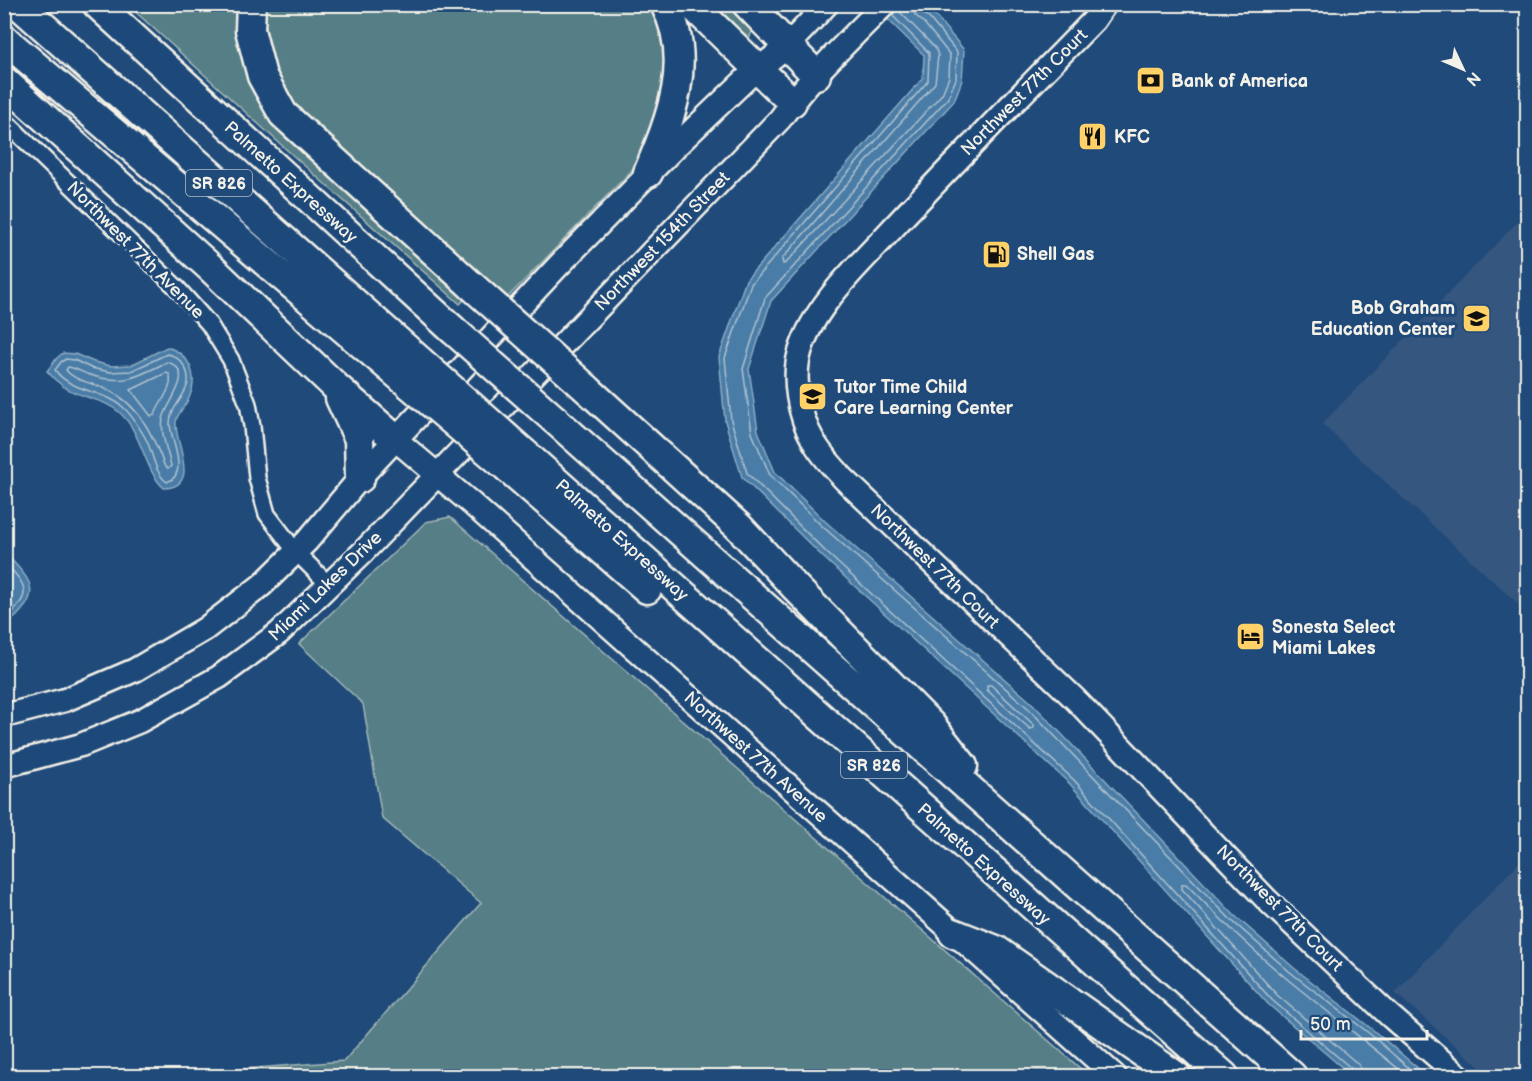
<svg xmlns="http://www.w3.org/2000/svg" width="1532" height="1081" viewBox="0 0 1532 1081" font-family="'Balsamiq Sans',sans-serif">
  <rect width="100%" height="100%" fill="#1f4a7a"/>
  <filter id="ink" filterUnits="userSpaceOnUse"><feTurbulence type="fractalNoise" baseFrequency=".0167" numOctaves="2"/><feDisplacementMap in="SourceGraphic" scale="12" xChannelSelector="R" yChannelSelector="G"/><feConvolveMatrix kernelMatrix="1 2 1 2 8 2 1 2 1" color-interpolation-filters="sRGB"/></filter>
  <g filter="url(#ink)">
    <path fill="#36567e" d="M 1527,212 L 1527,612 L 1322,424 Z
      M 1527,854 L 1527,1076 L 1490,1076 L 1395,993 Z"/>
    <path fill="#547e86" stroke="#a4b8b7" stroke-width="1.5" d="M 128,5 L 245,5 L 251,68 L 467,297 L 460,304 L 299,161 Z
      M 265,5 L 652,5 L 667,50 L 661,126 L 632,170 L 506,299 L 291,102 C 274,71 263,40 265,5 Z
      M 708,5 L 731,5 L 752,30 L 750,37 L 746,39 Z
      M 450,517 L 1089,1076 L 159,1076 L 344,1061 L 481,903 L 382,818 L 363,704 L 299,644 L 426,522 Z"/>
    <path fill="#497ca7" stroke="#8dabc1" stroke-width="1.5" d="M 873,5 L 922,5 L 933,13 L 964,50 L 962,80 L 954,101 L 771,301 L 749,369 L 758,431 L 775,472 L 826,522 L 1033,704 L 1234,915 L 1294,968 L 1373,1030 L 1427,1076 L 1352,1076 L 1268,1004 L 1070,784 L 823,557 L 742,477 L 725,421 L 719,357 L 746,280 L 923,78 L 924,55 Z
      M 167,347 C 190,354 199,376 189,398 C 186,406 177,413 176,422 C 174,442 202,487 164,488 C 143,469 143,433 119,412 C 103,398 80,398 64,387 C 57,382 52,377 47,371 L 57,358 L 63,353 L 75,354 L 94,362 L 111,366 L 131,365 Z
      M 5,553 C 20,570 43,586 23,609 C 17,616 14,620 5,623 Z
      M 1036,1071 L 1052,1071 L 1063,1076 L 1026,1076 Z"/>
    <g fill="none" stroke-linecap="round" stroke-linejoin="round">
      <path stroke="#b0c2ce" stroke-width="1.5" d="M 919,4 L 920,11 L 929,18 L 957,52 L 956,79 L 948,98 L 765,298 L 743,369 L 752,433 L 770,475 L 822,526 L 1029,709 L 1230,919 L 1290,972 L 1370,1034 L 1418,1076
        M 897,9 L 936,49 L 938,56 L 935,83 L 782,259 L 783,264 L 786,263 L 942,94 L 949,77 L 950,55 L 924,23 L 915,15 L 911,4
        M 892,15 L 929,53 L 928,81 L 751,284 L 725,358 L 731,420 L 747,473 L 827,553 L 1074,780 L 1272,1000 L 1353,1070 L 1355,1076
        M 167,354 C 174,355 178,358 182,363 C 201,388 170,402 170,423 C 170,440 190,474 167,482 C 155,474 153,454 147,441 C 141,430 133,416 123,407 C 104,390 70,392 55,370 L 61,362 L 66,359 L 74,360 L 91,368 L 110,372 L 131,371 Z
        M 167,362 C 198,371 166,403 163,419 C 160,433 168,452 171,466 L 168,469 L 165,467 C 153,436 140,405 108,390 C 95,383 75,382 66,370 L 68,367 C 76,368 83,373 90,375 C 125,386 138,376 167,362 Z
        M 166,373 L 169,374 C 175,387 159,402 155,415 L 151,416 L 131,390 Z
        M 4,562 C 15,574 33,588 19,604 C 15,609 12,615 4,617
        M 987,685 L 991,685 L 1034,725 L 1034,728 L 1030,729 L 987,690 Z
        M 1363,1076 L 1362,1070 L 1358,1064 L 1277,995 L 1182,889 L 1182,884 L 1186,884 C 1218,917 1251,949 1286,978 C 1326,1011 1367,1042 1407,1076"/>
      <defs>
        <path id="street" d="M 4,120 L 178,289 L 209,324 L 231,360 L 248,404 L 252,426 L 257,478 L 267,514 L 296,552 L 330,586"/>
        <path id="secondary" d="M 1105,4 L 1094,20 C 1026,90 958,158 892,229 C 860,264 813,306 800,352 C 792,379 799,416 813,440 C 821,455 833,467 844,479 L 1076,700 L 1267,900 L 1389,1015 L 1459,1076
          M 395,439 L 472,504 L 1115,1076
          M 4,716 L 65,700 L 135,670 L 205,629 L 262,585 L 307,541 L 366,471 L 558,266 L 676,146 L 746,79 L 787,46 L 827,4
          M 4,766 L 81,745 L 140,721 L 219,677 L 279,633 L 363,552 L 780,119 C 810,77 848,41 885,4"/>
        <path id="highway" d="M 18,4 L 420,361
          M 97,4 L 452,329
          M 251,4 L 250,30 L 262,76 L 283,114 L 472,286
          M 691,4 L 792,102
          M 747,4 L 816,75
          M 4,39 L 403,379
          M 4,81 L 212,269 L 336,387 L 395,439
          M 648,173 C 670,120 695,61 665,4
          M 586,388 L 739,527 L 795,587 L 931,725 L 963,766
          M 340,398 L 359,439 L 360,478
          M 555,420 L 1292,1076
          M 524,453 L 1224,1076
          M 508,468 L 647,589
          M 953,933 L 996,950 L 1176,1076"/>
      </defs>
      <use href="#street" stroke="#f4f1e8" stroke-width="20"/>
      <use href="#secondary" stroke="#f4f1e8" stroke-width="27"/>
      <use href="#highway" stroke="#f4f1e8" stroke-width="33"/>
      <use href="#street" stroke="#1f4a7a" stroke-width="15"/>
      <use href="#secondary" stroke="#1f4a7a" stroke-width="22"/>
      <use href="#highway" stroke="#1f4a7a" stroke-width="28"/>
      <defs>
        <path id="highway-bridge" d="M 472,286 L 586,388
          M 452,329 L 555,420
          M 420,361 L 524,453
          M 403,379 L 508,468"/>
      </defs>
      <use href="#highway-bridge" stroke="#f4f1e8" stroke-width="33" stroke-linecap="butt"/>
      <use href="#highway-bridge" stroke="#1f4a7a" stroke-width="28"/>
    </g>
  </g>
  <defs>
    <symbol id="bank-square" viewBox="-11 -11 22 22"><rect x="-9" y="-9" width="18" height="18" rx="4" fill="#ffd166" stroke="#1f4a7a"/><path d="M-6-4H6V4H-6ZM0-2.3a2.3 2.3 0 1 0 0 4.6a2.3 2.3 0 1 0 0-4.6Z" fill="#111"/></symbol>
    <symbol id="restaurant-square" viewBox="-11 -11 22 22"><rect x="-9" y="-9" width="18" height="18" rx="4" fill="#ffd166" stroke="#1f4a7a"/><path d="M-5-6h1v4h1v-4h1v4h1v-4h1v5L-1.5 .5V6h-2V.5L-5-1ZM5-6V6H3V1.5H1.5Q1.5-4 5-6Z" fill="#111"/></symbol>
    <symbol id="fuel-square" viewBox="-11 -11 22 22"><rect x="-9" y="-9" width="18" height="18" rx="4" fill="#ffd166" stroke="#1f4a7a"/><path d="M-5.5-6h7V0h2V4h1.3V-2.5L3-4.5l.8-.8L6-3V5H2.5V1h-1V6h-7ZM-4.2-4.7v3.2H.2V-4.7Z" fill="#111"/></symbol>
    <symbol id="school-square" viewBox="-11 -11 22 22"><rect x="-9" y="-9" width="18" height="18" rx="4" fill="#ffd166" stroke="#1f4a7a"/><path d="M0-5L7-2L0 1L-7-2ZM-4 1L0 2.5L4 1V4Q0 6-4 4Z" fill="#111"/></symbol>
    <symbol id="hotel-square" viewBox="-11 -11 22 22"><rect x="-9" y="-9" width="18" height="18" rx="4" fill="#ffd166" stroke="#1f4a7a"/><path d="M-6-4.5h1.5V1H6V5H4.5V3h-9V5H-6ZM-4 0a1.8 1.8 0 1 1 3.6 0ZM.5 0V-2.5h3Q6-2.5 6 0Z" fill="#111"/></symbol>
  </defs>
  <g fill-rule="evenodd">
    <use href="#bank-square" x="1134" y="64" width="33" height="33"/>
    <use href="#restaurant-square" x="1076" y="120" width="33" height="33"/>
    <use href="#fuel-square" x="980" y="238" width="33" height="33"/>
    <use href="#school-square" x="1460" y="302" width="33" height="33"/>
    <use href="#school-square" x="796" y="380" width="33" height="33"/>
    <use href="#hotel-square" x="1234" y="620" width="33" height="33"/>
  </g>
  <g text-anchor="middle" stroke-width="6" stroke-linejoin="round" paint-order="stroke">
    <g fill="#1f4a7a" stroke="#b4bfc7" stroke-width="1.5">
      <rect x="186" y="170" width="66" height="26" rx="4.5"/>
      <rect x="841" y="752" width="66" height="26" rx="4.5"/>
    </g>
    <g font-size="16" font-weight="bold" fill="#f4f1e8">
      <text x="219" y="189">SR 826</text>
      <text x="874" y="771">SR 826</text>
    </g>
    <g font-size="18" font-weight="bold" fill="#f4f1e8" stroke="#1f4a7a" text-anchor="start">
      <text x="1171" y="87">Bank of America</text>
      <text x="1114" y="143">KFC</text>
      <text x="1017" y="260">Shell Gas</text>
      <text x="1455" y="314" text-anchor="end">Bob Graham<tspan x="1455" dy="21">Education Center</tspan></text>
      <text x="834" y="393">Tutor Time Child<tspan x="834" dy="21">Care Learning Center</tspan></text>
      <text x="1272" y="633">Sonesta Select<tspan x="1272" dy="21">Miami Lakes</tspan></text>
    </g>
    <g font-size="18" fill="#f4f1e8" stroke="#1f4a7a">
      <text transform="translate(1024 92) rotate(-45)" y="6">Northwest 77th Court</text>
      <text transform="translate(291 182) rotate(42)" y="6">Palmetto Expressway</text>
      <text transform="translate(662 241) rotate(-46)" y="6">Northwest 154th Street</text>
      <text transform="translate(136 250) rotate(45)" y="6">Northwest 77th Avenue</text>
      <text transform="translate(622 540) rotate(42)" y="6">Palmetto Expressway</text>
      <text transform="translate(935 566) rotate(44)" y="6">Northwest 77th Court</text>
      <text transform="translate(325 586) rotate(-44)" y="6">Miami Lakes Drive</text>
      <text transform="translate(756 757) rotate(42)" y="6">Northwest 77th Avenue</text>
      <text transform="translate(984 864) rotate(42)" y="6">Palmetto Expressway</text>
      <text transform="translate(1280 908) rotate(45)" y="6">Northwest 77th Court</text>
    </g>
  </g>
  <rect width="1532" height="1081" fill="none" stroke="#1f4a7a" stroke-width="24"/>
  <rect x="12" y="12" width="1508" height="1057" fill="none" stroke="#f4f1e8" stroke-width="2" filter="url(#ink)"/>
  <g transform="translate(1463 69) rotate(134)" stroke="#1f4a7a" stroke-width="4.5" paint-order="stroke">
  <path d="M0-4.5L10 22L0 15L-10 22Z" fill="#f4f1e8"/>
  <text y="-9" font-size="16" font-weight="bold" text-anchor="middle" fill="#f4f1e8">N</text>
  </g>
  <path d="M1301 1030v9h126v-9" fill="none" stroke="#f4f1e8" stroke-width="3"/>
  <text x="1310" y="1030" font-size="18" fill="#f4f1e8" stroke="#1f4a7a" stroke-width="4.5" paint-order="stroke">50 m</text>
</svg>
